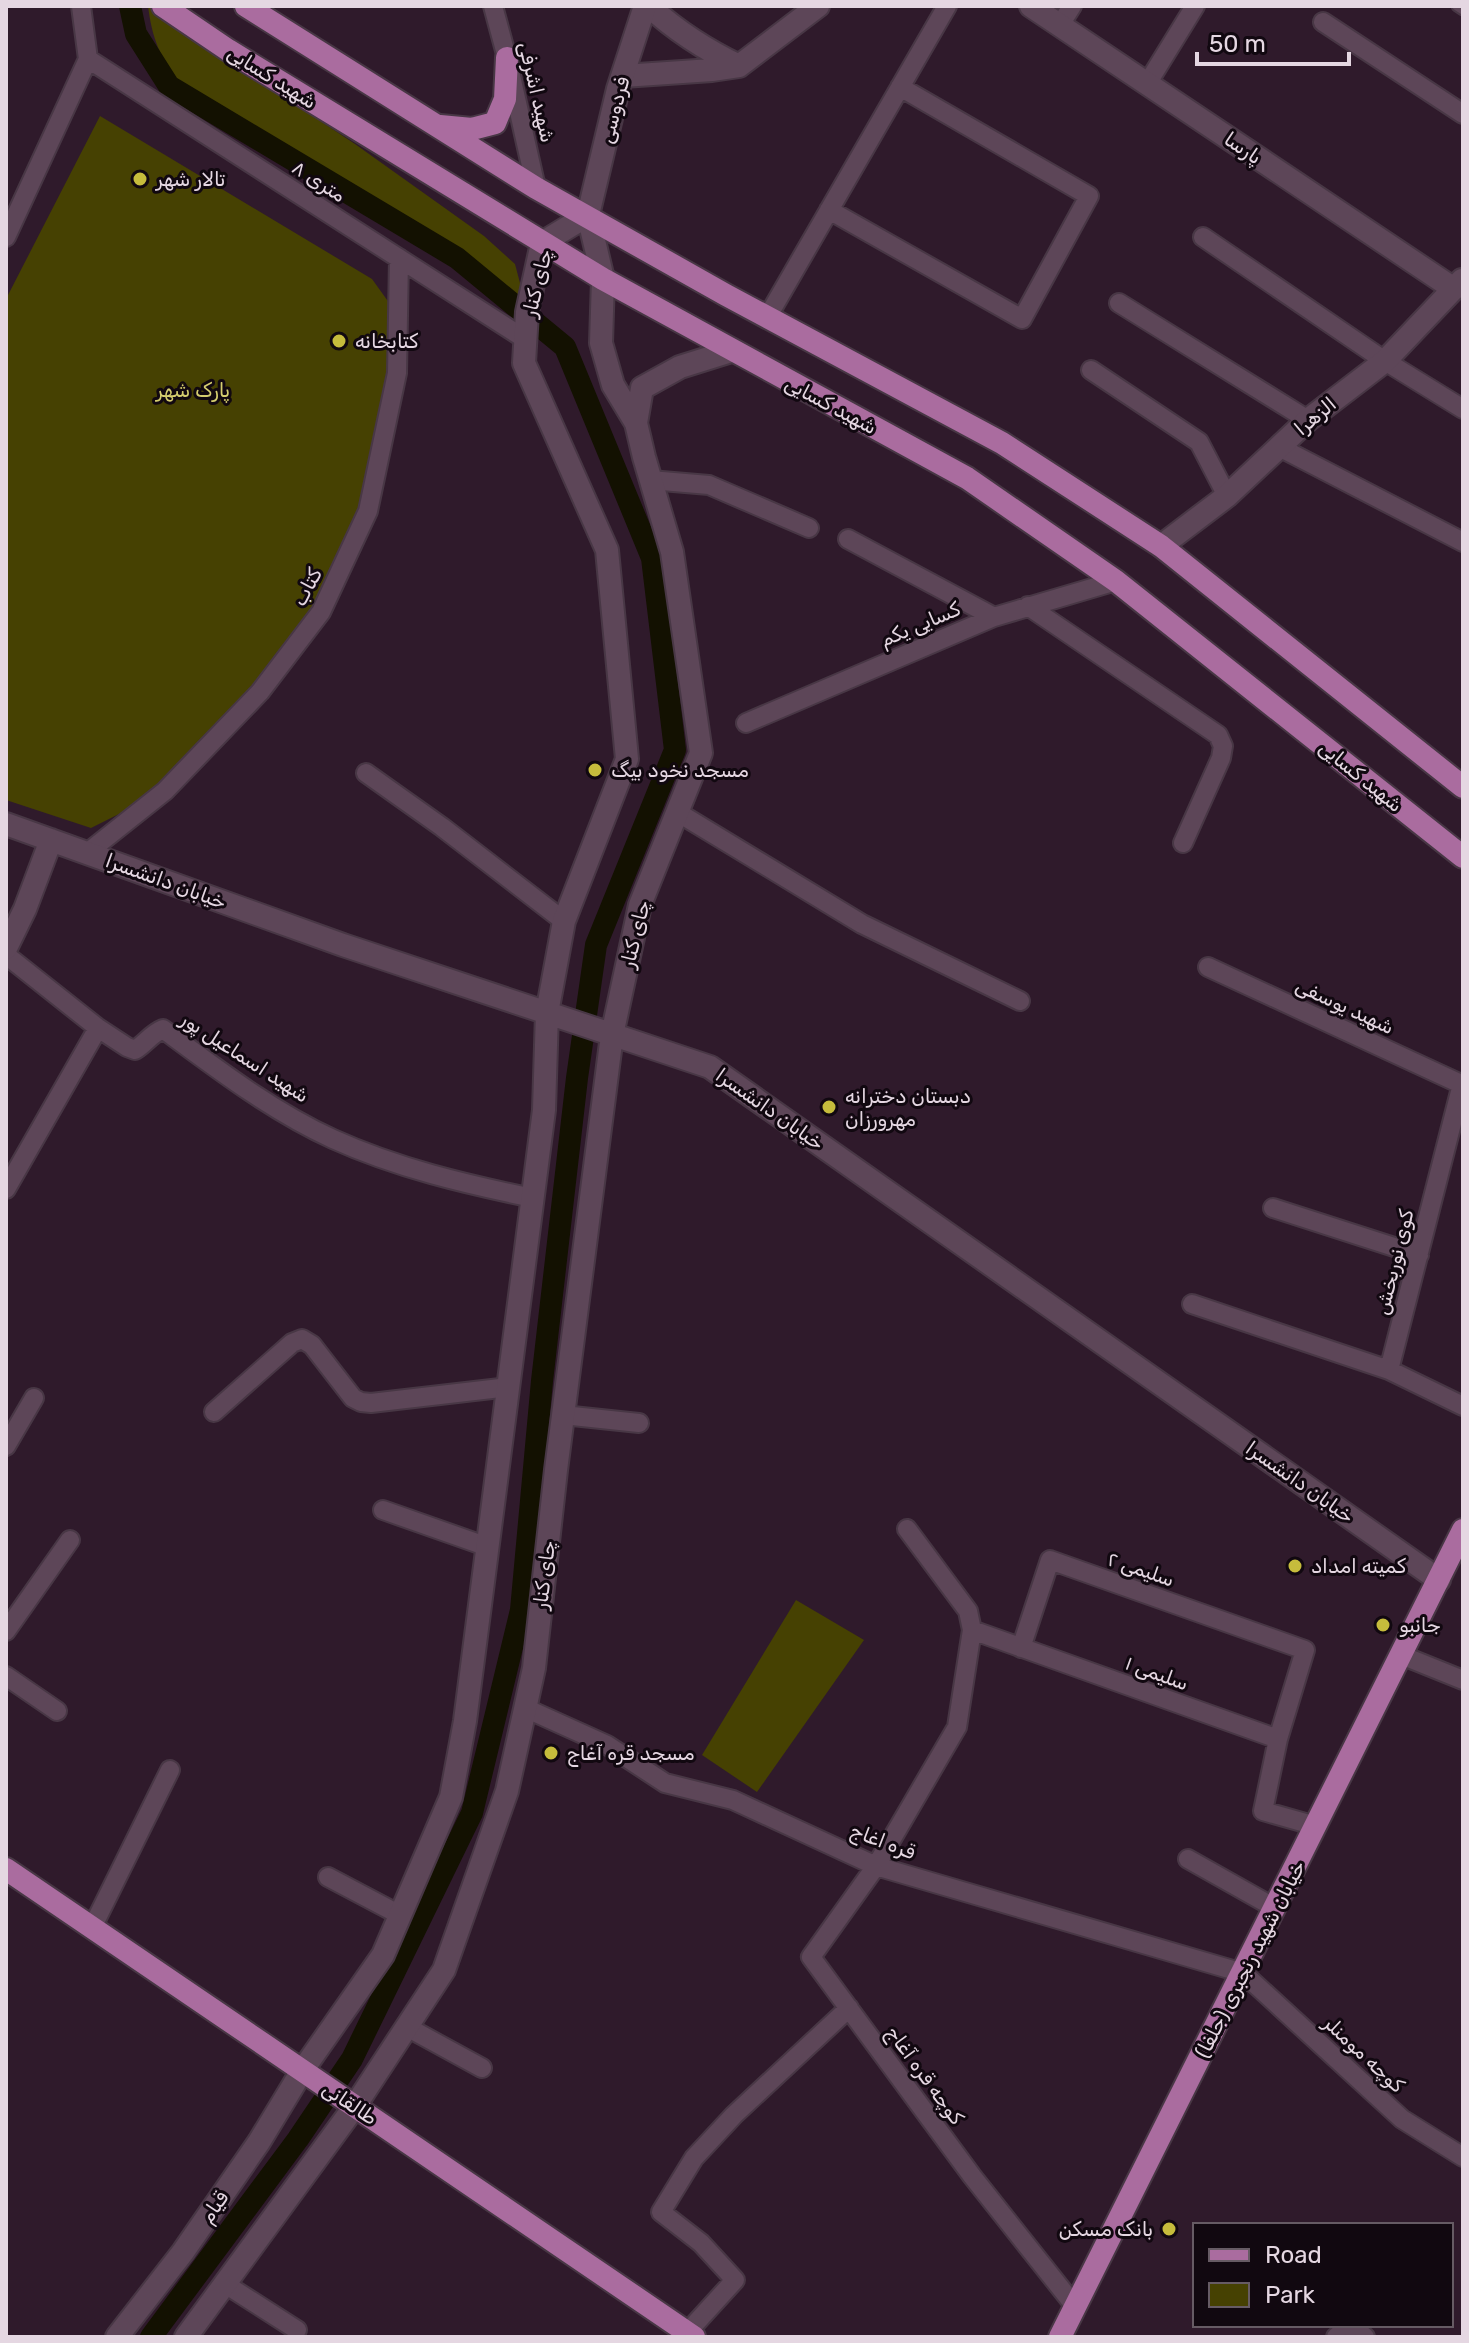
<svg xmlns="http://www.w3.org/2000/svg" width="1469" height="2343" viewBox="0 0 1469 2343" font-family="Rubik,Cairo,sans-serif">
  <rect width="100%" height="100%" fill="#2f1a2b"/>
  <path fill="#464102" d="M 148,6 L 355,144 L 484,236 L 515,264 L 520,283 L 522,303 L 471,257 L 316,167 L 180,83 C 160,58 152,38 148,6 Z
    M 100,116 L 372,279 L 390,304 L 394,358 L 360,510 L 314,613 L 260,692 L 165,791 L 91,828 L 6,800 L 6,299 Z
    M 796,1600 L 864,1640 L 757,1792 L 702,1755 Z"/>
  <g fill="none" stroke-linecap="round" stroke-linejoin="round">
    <path stroke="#131101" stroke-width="22" d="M 130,6 L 136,34 L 169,86 L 457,258 L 565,347 L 652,558 L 675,750 L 596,945 L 577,1078 L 542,1381 L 521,1610 L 472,1813 L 352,2059 L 298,2139 L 151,2337"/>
    <defs>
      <path id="service" d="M 1457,6 L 1463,10"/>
      <path id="minor" d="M 493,6 L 507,58 L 536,188
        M 1323,22 L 1463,114
        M 1060,25 L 1072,6
        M 88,59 L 525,339
        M 1147,84 L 1195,6
        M 829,210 L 1022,319 L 1089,196 L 900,87
        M 6,237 L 88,59 L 81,6
        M 1203,237 L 1385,361 L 1463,409
        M 1119,303 L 1308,420
        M 768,316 L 947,6
        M 1091,370 L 1199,442 L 1227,496
        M 1279,447 L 1463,542
        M 650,480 L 709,485 L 809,528
        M 848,539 L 994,617
        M 1028,606 L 1218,735 L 1223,746 L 1221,758 L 1183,843
        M 746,723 L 994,617 L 1116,581
        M 366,773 L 442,827 L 564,921
        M 677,812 L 862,924 L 1020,1001
        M 87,853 L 165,791 L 260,692 L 321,612 L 368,511 L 397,373 L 399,258
        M 6,955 L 98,1028 L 127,1047 L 135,1050 C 146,1043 151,1034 163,1029 C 217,1069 272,1111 333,1139 C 397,1168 465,1184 533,1198
        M 1208,967 L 1463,1085
        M 1462,1084 L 1389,1370 L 1463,1406
        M 6,1189 L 98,1028
        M 1273,1208 L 1419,1255
        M 1192,1304 L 1389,1370
        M 214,1412 L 292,1343 L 302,1339 L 312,1345 L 353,1398 L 361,1402 L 371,1403 L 509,1387
        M 563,1415 L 639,1423
        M 6,1446 L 34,1398
        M 383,1510 L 488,1547
        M 907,1529 L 968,1611 L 972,1630 L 957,1727 L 876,1866 L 811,1957 L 972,2176 L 1074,2305
        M 972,1630 L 1278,1739
        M 6,1631 L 70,1540
        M 1021,1648 L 1050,1560 L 1305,1650 L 1278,1739 L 1263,1811 L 1316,1826
        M 1401,1655 L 1463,1680
        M 6,1676 L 57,1711
        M 525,1708 L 607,1745 L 665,1783 L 733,1800 L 876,1866 L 1243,1973 L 1402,2119 L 1463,2157
        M 1188,1859 L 1275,1908
        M 328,1877 L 400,1915
        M 92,1928 L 170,1770
        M 407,2027 L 482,2068
        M 225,2284 L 297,2330
        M 1351,2325 L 1365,2337
        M 683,2337 L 735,2280 L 701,2243 L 661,2212 L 694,2158 L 734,2115 L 849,2008
        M 1336,2337 L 1350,2325"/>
      <path id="tertiary" d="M 649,6 C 676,31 706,50 739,66
        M 1031,6 L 1454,289
        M 623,76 L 712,70 L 739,66 L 818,6
        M 636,423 L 642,388 L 680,367 L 731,351
        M 1161,546 L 1227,496 L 1308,420 L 1385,361 L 1462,280
        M 6,824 L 343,945 L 710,1067 L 1439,1580
        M 6,948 L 25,909 L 51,840
        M 117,2337 L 183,2252 L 259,2142 L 302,2071 L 383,1955 L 451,1797 L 465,1721 L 544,1110 L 547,1013 L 564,921 L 627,759 L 607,550 L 524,363 L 527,312 L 542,243 L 588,215 L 603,279 L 601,343 L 613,385 L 636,423 L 644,457 L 672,552 L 701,753 L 640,905 L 612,1035 L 556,1470 L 534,1668 L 507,1791 L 444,1970 L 355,2106 L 186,2337"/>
      <path id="secondary" d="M 588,215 L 618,89 L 645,6"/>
      <path id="primary" d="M 163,6 L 228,50 L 603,279 L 967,478 L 1116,581 L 1463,857
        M 246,6 L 536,188 L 726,295 L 1002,443 L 1161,546 L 1463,787
        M 440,126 L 472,129 L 495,123 L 505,99 L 507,58
        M 6,1869 L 694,2337
        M 1060,2337 L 1463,1530"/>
    </defs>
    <use href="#service" stroke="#483745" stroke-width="13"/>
    <use href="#minor" stroke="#483745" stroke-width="22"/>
    <use href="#tertiary" stroke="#483745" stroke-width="26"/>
    <use href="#secondary" stroke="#483745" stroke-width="26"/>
    <use href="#primary" stroke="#483745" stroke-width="26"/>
    <use href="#service" stroke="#5d4658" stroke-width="9"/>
    <use href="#minor" stroke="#5d4658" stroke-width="18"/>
    <use href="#tertiary" stroke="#5d4658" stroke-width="22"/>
    <use href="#secondary" stroke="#5d4658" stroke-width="22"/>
    <use href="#primary" stroke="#aa6c9f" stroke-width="22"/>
  </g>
  <g fill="#c6bc3c" stroke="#110810" stroke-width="3">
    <circle cx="140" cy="179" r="8"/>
    <circle cx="339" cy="341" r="8"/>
    <circle cx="595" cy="770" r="8"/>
    <circle cx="829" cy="1107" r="8"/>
    <circle cx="1295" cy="1566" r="8"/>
    <circle cx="1383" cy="1625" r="8"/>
    <circle cx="551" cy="1753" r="8"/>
    <circle cx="1169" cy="2229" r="8"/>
  </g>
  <g text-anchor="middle" stroke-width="6" stroke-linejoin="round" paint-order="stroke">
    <g font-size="20" fill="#e5d7e2" stroke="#110810">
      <text transform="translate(272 77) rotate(32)" y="7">شهید کسایی</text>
      <text transform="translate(537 92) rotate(77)" y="7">شهید اشرفی</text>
      <text transform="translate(614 110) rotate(-75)" y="7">فردوسی</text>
      <text transform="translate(1243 148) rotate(34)" y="7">پارسا</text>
      <text transform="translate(319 181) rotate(33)" y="7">۸ متری</text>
      <text transform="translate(537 283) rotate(-76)" y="7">چای کنار</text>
      <text transform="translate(831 405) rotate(28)" y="7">شهید کسایی</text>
      <text transform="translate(1315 416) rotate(-40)" y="7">الزهرا</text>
      <text transform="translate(307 587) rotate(-62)" y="7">کتاب</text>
      <text transform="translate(920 624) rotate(-23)" y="7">کسایی یکم</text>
      <text transform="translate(1361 776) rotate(39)" y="7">شهید کسایی</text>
      <text transform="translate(166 881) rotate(20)" y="7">خیابان دانشسرا</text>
      <text transform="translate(635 934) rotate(-76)" y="7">چای کنار</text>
      <text transform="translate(1345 1006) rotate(25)" y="7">شهید یوسفی</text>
      <text transform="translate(245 1057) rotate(33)" y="7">شهید اسماعیل پور</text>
      <text transform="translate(770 1109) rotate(35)" y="7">خیابان دانشسرا</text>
      <text transform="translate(1394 1262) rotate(-76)" y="7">کوی نوربخش</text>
      <text transform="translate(1300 1482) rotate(35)" y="7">خیابان دانشسرا</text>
      <text transform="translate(1141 1569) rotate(19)" y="7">سلیمی ۲</text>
      <text transform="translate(544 1575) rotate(-83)" y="7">چای کنار</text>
      <text transform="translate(1157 1673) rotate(20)" y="7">سلیمی ۱</text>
      <text transform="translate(883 1841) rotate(21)" y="7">قره اغاج</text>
      <text transform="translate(1250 1959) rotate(-63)" y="7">خیابان شهید رنجبری (جلفا)</text>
      <text transform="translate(1364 2054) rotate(43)" y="7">کوچه مومنلر</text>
      <text transform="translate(925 2075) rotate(54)" y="7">کوچه قره آغاج</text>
      <text transform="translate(350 2103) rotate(34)" y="7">طالقانی</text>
      <text transform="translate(214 2207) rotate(-56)" y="7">قیام</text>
    </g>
    <g font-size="20" fill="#e5d7e2" stroke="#110810" text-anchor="start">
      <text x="156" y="186">تالار شهر</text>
      <text x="355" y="348">کتابخانه</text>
      <text x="611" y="777">مسجد نخود‌ بیگ</text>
      <text x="845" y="1103">دبستان دخترانه<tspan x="845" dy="23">مهرورزان</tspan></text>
      <text x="1311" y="1573">کمیته امداد</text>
      <text x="1399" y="1632">جانبو</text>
      <text x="567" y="1760">مسجد قره آغاج</text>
      <text x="1153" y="2236" text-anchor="end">بانک مسکن</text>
    </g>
    <g font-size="20" fill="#d6ce6f" stroke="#110810">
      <text x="193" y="397">پارک شهر</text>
    </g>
  </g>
  <rect width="1469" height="2343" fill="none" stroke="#e5d7e2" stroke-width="16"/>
  <rect x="1193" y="2223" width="260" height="104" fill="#110810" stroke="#665b64" stroke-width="2"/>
  <rect x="1209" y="2249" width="40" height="12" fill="#aa6c9f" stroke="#665b64" stroke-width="2"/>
  <text x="1265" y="2263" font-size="24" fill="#e5d7e2">Road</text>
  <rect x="1209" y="2283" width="40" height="24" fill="#464102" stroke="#665b64" stroke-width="2"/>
  <text x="1265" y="2303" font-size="24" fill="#e5d7e2">Park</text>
  <path d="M1197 52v12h152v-12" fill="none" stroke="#e5d7e2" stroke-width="4"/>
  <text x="1209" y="52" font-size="24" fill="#e5d7e2" stroke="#110810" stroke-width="6" paint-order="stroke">50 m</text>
</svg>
